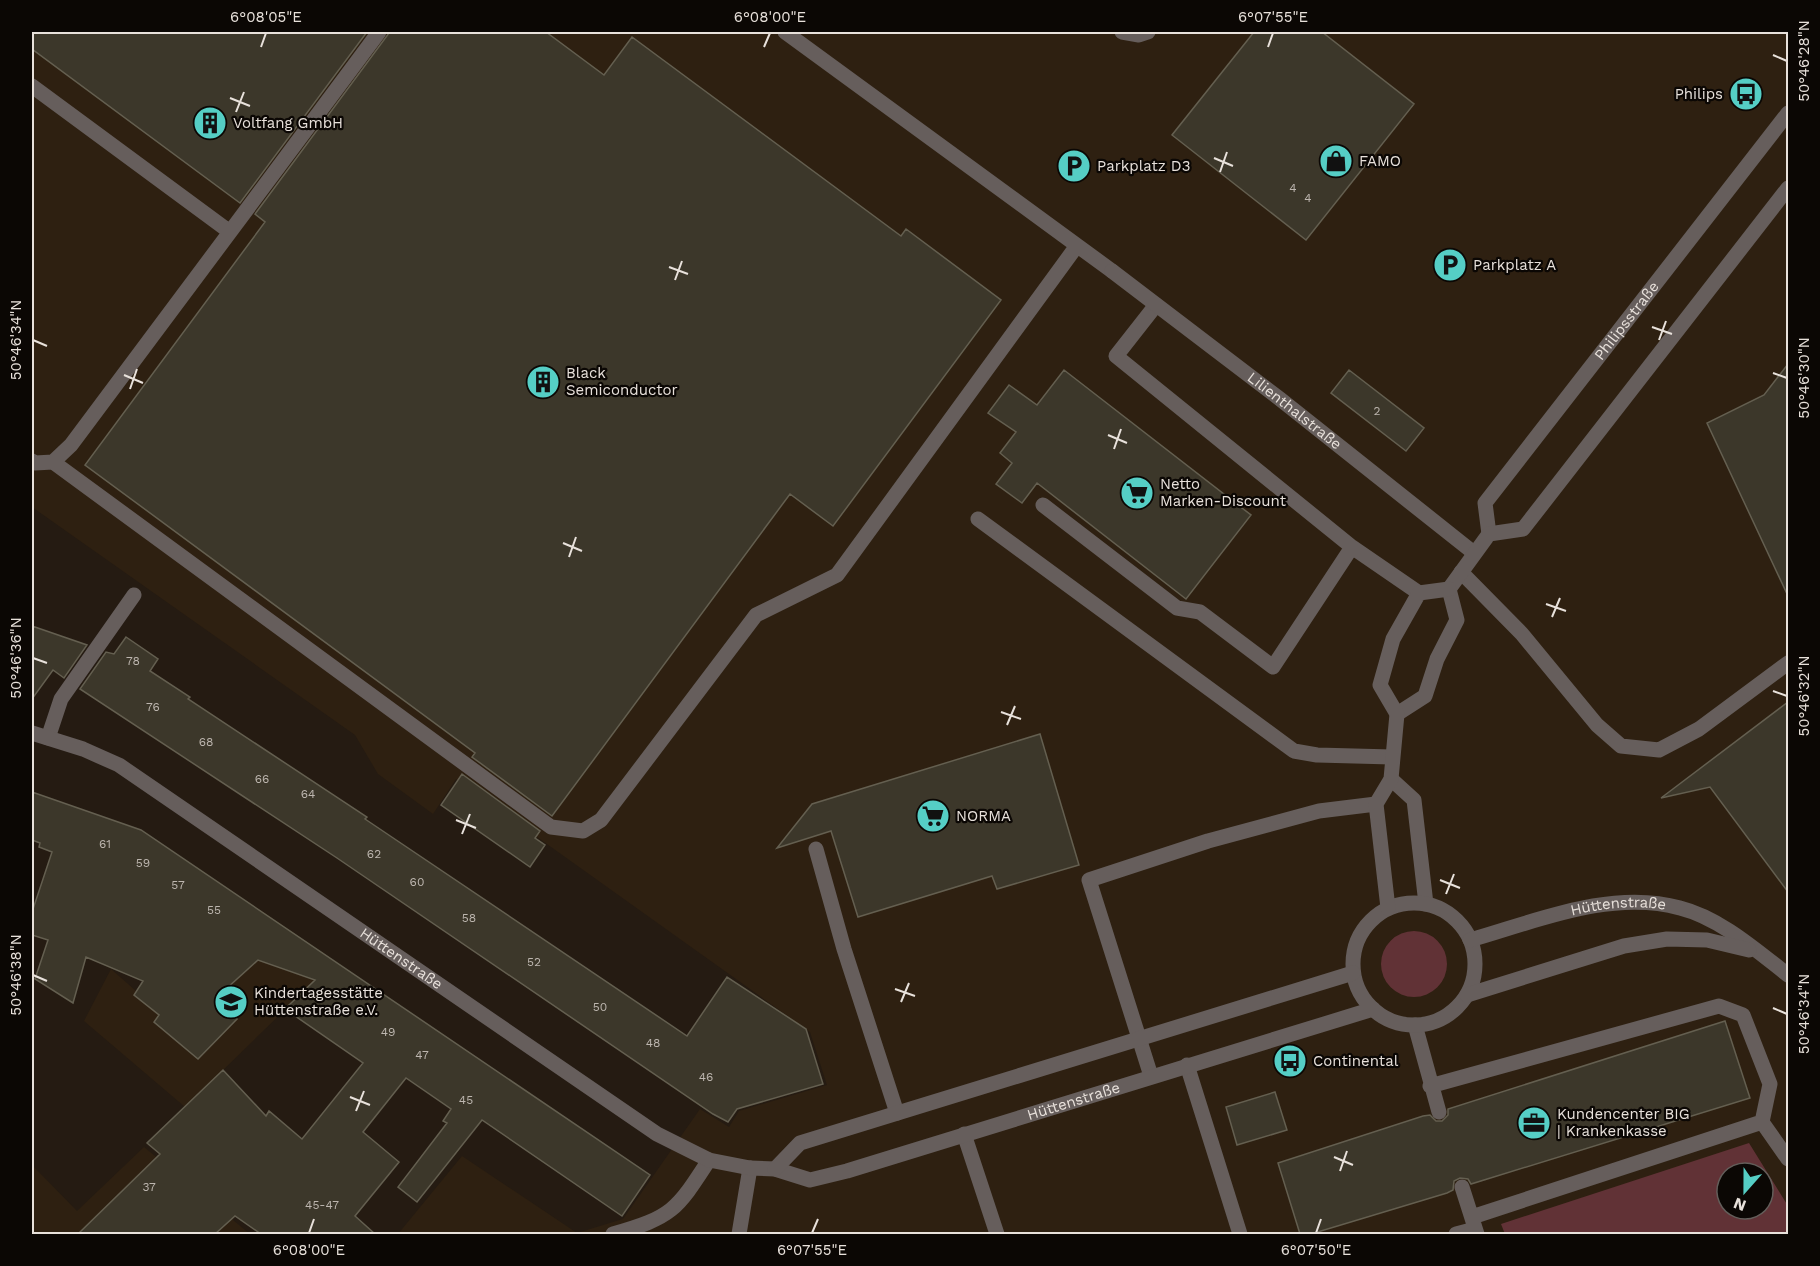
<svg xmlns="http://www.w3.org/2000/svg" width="1820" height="1266" viewBox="0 0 1820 1266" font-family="'Work Sans',sans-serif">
  <rect width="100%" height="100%" fill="#251b12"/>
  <path fill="#2e2011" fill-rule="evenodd" d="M 32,32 L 1788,32 L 1788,1234 L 398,1234 L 462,1156 L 577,1233 L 623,1219 L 700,1109 L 729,1127 L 739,1111 L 827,1085 L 810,1032 L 456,779 L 433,814 L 378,774 L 355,735 L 32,507 ZM 1727,1173 L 1763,1173 L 1763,1209 L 1727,1209 Z
    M 247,901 L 335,961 L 185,1107 L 84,1021 L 111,969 L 136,991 L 134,995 L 159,1015 Z
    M 144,1147 L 250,1234 L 32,1234 L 32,1165 L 77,1211 Z"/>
  <path fill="#613236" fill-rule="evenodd" d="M1381 964a33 33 0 1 1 66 0a33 33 0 1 1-66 0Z
    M 1749,1143 L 1788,1206 L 1788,1234 L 1505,1234 L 1501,1224 ZM 1727,1173 L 1763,1173 L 1763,1209 L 1727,1209 Z"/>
  <path fill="#3c372a" stroke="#645f50" stroke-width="1.5" d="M 32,32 L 367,32 L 240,203 L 32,49 Z
    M 1254,32 L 1322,32 L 1414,104 L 1306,240 L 1172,135 Z
    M 389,33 L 546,32 L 604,75 L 632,37 L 901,236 L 906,229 L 1001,300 L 833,526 L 790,494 L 552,816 L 472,757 L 475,753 L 85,465 L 265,222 L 255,214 Z
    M 1788,364 L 1788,596 L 1707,423 L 1764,395 Z
    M 1064,370 L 1251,515 L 1186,599 L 1037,483 L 1022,503 L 996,484 L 1012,463 L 1000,453 L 1016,432 L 988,413 L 1009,385 L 1037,405 Z
    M 1349,370 L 1424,428 L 1406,451 L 1331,393 Z
    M 32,626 L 87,645 L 64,678 L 53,670 L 32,699 Z
    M 126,637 L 158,659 L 150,671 L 190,697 L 188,699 L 367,817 L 365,819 L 687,1036 L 727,977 L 806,1029 L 823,1084 L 737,1109 L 728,1122 L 713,1114 L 337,858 L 80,689 L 106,652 L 114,654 Z
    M 1788,702 L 1788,892 L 1710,787 L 1661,798 Z
    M 1040,734 L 1079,865 L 997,889 L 992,876 L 858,917 L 831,831 L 777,848 L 812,804 Z
    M 462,774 L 540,831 L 535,838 L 545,845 L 530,867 L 441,805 Z
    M 32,792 L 141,830 L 650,1175 L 622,1216 L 482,1120 L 417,1202 L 398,1187 L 447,1123 L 443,1121 L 451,1109 L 406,1078 L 363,1132 L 399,1162 L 355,1216 L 375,1234 L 261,1234 L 235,1216 L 215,1234 L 78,1234 L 160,1154 L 147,1143 L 223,1070 L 266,1116 L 269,1111 L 302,1139 L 363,1063 L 285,1009 L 315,980 L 258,960 L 215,999 L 237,1019 L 198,1059 L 154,1022 L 159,1015 L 134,995 L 143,981 L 86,957 L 73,1003 L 35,979 L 48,940 L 32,935 L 32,912 L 52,852 L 39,847 L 40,843 L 32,840 Z
    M 1725,1021 L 1750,1098 L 1471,1184 L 1468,1179 L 1460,1178 L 1454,1181 L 1453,1190 L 1447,1193 L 1311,1234 L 1300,1234 L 1278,1163 L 1423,1116 L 1430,1115 L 1436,1121 L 1442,1121 L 1448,1115 L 1448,1109 Z
    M 1275,1092 L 1287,1130 L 1237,1145 L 1226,1107 Z"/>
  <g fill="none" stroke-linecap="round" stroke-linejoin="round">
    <path stroke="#665e5c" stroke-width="15" d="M 785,32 L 1112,271
      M 1122,32 L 1139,35 L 1148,32
      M 32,86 L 230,232 L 379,32
      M 1156,305 L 1116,356 L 1352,547 L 1419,593
      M 32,461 L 35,463 L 53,462 L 71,445 L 230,232
      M 53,462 L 551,827 L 583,831 L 601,820 L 756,615 L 837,575 L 1076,247
      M 1043,505 L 1177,608 L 1200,612 L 1273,667 L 1352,547
      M 978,519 L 1294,751 L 1317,755 L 1392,757
      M 1461,572 L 1522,634 L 1597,725 L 1621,746 L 1659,750 L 1699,729 L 1788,663
      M 48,738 L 61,699 L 134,595
      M 816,849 L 844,949 L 897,1113
      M 1415,1025 L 1439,1112
      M 1187,1065 L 1240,1234
      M 1151,1076 L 1089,880 L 1208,841 L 1319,811 L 1376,804
      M 1430,1086 L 1719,1006 L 1743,1015 L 1770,1084 L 1762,1122 L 1472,1217
      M 1762,1122 L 1788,1159
      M 964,1134 L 997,1234
      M 1462,1187 L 1477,1234
      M 613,1234 C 672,1217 676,1211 709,1160
      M 739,1234 L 750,1168
      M 1456,1234 L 1475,1229"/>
    <path stroke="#665e5c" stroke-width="15" id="s1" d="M 1112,271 L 1280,399 L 1474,553"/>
    <g stroke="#665e5c" stroke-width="15">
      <path id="s2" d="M 1489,534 L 1485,503 L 1788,113"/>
      <path d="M 1397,714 L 1425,696 L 1437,659 L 1457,620 L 1449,589 L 1489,534 L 1523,529 L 1788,188"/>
      <path id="s3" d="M 32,733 L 83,749 L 119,765 L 657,1134 L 709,1160 L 750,1168 L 775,1169 L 810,1180 L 847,1171 L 1373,1009"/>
      <path d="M 1391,779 L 1414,800 L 1426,904"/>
      <circle cx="1414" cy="964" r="61"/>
      <path d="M 1388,908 L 1376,804 L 1391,779 L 1397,714 L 1380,685 L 1393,639 L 1419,593 L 1449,589"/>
      <path id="s4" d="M 1470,940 C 1537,921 1611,889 1680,908 C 1720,918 1757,951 1788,975"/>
      <path d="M 1467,995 L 1624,946 L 1667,939 L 1707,940 L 1749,950"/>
      <path d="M 775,1169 L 800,1143 L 1353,973"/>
    </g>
  </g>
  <path fill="none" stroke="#e8e1db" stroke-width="2" d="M 261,47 L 266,33M 764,47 L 770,33M 1268,47 L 1273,33M 1773,55 L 1787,61M 230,98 L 250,106M 236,112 L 244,92M 1214,158 L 1233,166M 1220,172 L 1227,152M 669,267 L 688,274M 675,280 L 682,261M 1652,327 L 1672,334M 33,340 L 47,346M 1659,340 L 1666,321M 1773,373 L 1787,378M 124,375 L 143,383M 130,389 L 137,369M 1108,435 L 1127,443M 1114,449 L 1121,429M 563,543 L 582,551M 569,557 L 576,537M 1546,604 L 1566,611M 1552,617 L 1560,598M 33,658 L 47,663M 1773,691 L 1787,696M 1001,712 L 1021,719M 1007,725 L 1015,706M 456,820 L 476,828M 462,834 L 470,814M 1440,880 L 1460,888M 1446,894 L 1454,874M 33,975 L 47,981M 895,989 L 915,996M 901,1002 L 909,983M 1773,1008 L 1787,1014M 350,1097 L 370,1105M 356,1111 L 364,1091M 1334,1157 L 1353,1165M 1340,1171 L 1347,1151M 309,1233 L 314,1219M 812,1233 L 818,1219M 1316,1233 L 1321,1219"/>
  <defs>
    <symbol id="bus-disc" viewBox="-11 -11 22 22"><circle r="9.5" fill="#55cec5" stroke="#0b0704"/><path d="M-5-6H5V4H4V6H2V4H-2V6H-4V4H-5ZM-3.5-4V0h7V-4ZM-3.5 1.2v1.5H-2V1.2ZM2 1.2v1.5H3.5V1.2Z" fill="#111"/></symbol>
    <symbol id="building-disc" viewBox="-11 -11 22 22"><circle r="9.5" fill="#55cec5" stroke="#0b0704"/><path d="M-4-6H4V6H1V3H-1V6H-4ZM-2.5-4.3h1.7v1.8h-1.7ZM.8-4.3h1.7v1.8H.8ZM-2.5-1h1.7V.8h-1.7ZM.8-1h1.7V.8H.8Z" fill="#111"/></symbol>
    <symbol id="shop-disc" viewBox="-11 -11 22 22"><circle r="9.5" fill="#55cec5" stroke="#0b0704"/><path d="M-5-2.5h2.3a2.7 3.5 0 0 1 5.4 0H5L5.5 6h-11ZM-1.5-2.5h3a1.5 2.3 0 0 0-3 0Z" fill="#111"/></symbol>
    <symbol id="parking-disc" viewBox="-11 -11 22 22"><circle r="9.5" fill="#55cec5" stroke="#0b0704"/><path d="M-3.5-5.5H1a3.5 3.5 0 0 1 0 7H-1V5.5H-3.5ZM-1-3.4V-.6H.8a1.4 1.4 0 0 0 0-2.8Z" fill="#111"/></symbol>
    <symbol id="supermarket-disc" viewBox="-11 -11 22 22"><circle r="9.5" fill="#55cec5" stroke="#0b0704"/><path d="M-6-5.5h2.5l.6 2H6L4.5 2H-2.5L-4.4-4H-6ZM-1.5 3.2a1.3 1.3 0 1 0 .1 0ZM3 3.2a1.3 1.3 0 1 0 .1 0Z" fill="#111"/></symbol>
    <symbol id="school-disc" viewBox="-11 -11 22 22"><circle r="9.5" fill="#55cec5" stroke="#0b0704"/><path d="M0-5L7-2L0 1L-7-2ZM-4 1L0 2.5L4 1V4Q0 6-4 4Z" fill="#111"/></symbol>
    <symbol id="office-disc" viewBox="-11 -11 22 22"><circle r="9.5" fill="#55cec5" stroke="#0b0704"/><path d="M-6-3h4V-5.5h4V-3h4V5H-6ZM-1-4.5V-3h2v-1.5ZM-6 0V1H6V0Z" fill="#111"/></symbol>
  </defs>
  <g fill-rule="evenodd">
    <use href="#bus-disc" x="1727" y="75" width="38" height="38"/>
    <use href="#building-disc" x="191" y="104" width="38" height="38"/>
    <use href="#shop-disc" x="1317" y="142" width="38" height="38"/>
    <use href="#parking-disc" x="1055" y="147" width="38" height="38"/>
    <use href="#parking-disc" x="1431" y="246" width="38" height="38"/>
    <use href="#building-disc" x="524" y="363" width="38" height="38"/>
    <use href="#supermarket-disc" x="1118" y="474" width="38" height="38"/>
    <use href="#supermarket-disc" x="914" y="797" width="38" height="38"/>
    <use href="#school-disc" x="212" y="983" width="38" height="38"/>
    <use href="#bus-disc" x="1271" y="1042" width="38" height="38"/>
    <use href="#office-disc" x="1515" y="1104" width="38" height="38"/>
  </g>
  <g text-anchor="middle" stroke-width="4.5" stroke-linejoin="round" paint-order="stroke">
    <g font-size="12" fill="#bdb6af">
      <text x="1293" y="192">4</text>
      <text x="1308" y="202">4</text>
      <text x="1377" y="415">2</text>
      <text x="133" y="665">78</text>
      <text x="153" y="711">76</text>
      <text x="206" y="746">68</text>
      <text x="262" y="783">66</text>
      <text x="308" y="798">64</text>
      <text x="105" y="848">61</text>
      <text x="374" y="858">62</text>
      <text x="143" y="867">59</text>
      <text x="417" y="886">60</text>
      <text x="178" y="889">57</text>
      <text x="214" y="914">55</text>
      <text x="469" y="922">58</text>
      <text x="534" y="966">52</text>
      <text x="600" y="1011">50</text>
      <text x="388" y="1036">49</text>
      <text x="653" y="1047">48</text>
      <text x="422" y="1059">47</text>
      <text x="706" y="1081">46</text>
      <text x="466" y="1104">45</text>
      <text x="149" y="1191">37</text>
      <text x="322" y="1209">45-47</text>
    </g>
    <g font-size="15" fill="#e8e1db" stroke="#0b0704" text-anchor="start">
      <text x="1723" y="99" text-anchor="end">Philips</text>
      <text x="233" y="128">Voltfang GmbH</text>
      <text x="1359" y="166">FAMO</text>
      <text x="1097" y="171">Parkplatz D3</text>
      <text x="1473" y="270">Parkplatz A</text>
      <text x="566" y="378">Black<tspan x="566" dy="17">Semiconductor</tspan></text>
      <text x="1160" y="489">Netto<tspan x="1160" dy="17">Marken-Discount</tspan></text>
      <text x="956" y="821">NORMA</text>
      <text x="254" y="998">Kindertagesstätte<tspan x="254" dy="17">Hüttenstraße e.V.</tspan></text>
      <text x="1313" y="1066">Continental</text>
      <text x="1557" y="1119">Kundencenter BIG<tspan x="1557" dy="17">| Krankenkasse</tspan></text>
    </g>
    <g font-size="15" fill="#e8e1db" stroke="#0b0704">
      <text dy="5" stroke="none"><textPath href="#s2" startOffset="262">Philipsstraße</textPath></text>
      <text dy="5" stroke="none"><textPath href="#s1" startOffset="230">Lilienthalstraße</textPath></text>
      <text dy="5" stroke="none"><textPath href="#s4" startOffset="153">Hüttenstraße</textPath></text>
      <text dy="5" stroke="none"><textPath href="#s3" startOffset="435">Hüttenstraße</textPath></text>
      <text dy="5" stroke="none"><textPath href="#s3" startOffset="1182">Hüttenstraße</textPath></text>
    </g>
  </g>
  <rect width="1820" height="1266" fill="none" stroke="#0b0704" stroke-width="66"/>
  <g transform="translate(1745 1191) rotate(201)"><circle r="28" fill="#0b0704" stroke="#635e5a" stroke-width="1.5"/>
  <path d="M0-4.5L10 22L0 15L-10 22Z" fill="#55cec5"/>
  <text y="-9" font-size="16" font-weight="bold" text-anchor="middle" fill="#e8e1db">N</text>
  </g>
  <rect x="33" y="33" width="1754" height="1200" fill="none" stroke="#e8e1db" stroke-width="2"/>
  <g font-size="15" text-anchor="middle" fill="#e8e1db">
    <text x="266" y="22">6°08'05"E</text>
    <text x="770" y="22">6°08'00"E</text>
    <text x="1273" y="22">6°07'55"E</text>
    <text transform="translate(1804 61) rotate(-90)" y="5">50°46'28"N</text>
    <text transform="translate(16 340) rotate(-90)" y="5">50°46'34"N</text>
    <text transform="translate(1804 378) rotate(-90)" y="5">50°46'30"N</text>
    <text transform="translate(16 658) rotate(-90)" y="5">50°46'36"N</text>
    <text transform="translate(1804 696) rotate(-90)" y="5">50°46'32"N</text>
    <text transform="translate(16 975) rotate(-90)" y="5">50°46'38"N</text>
    <text transform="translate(1804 1014) rotate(-90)" y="5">50°46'34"N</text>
    <text x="309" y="1255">6°08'00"E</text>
    <text x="812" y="1255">6°07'55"E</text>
    <text x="1316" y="1255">6°07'50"E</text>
  </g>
</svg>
